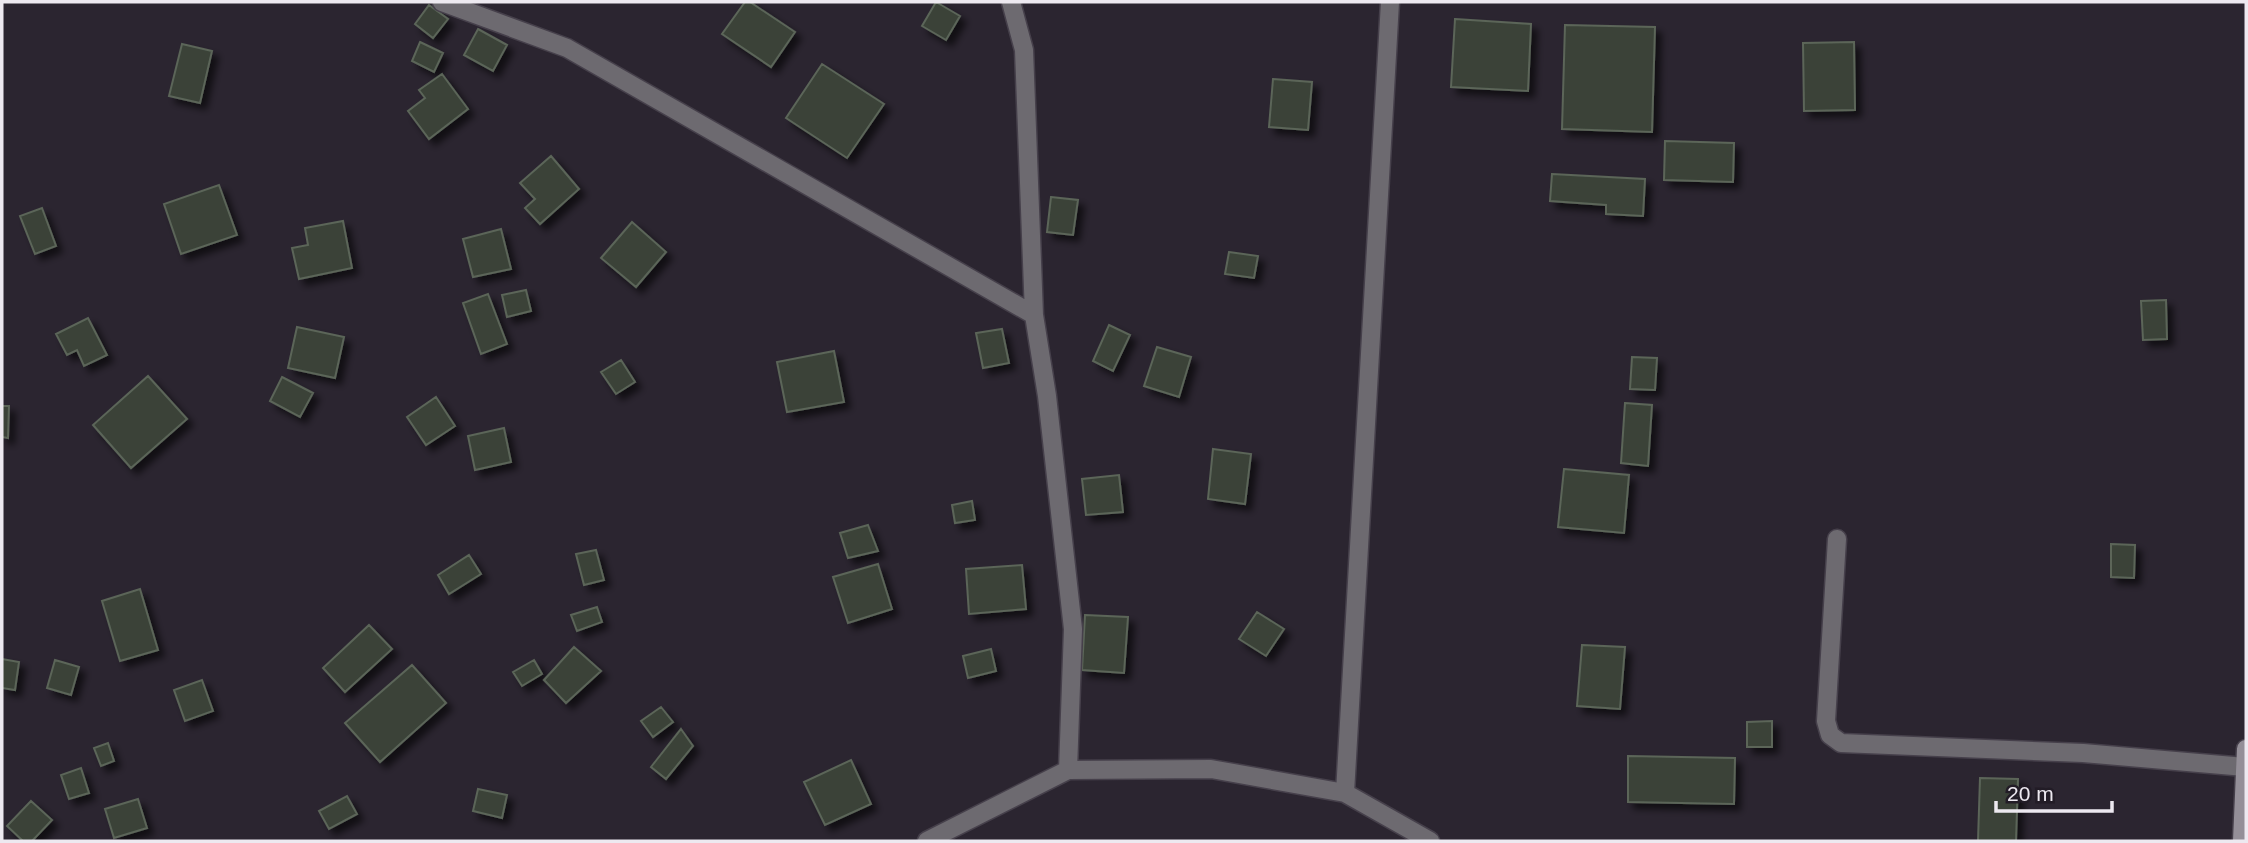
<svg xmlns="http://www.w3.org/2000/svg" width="2248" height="843" viewBox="0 0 2248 843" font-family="Arial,sans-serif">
  <defs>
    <filter id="shadow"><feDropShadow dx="6" dy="6" stdDeviation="3.5" flood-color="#0009"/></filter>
  </defs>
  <rect width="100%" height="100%" fill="#2b2530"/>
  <path fill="#3a4338" stroke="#5b6559" stroke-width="2" filter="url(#shadow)" d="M 745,2 L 750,2 L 795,32 L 771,67 L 722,34 Z
    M 936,2 L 960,16 L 946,40 L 922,26 Z
    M 429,5 L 448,19 L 433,38 L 415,24 Z
    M 1455,19 L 1531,24 L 1528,91 L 1451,87 Z
    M 1565,25 L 1655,27 L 1652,132 L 1562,129 Z
    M 478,29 L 507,45 L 493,71 L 464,55 Z
    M 420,42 L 443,53 L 434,72 L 412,61 Z
    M 1854,42 L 1855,110 L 1804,111 L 1803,43 Z
    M 182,44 L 212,51 L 200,103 L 169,96 Z
    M 822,64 L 884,104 L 847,158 L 786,118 Z
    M 442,74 L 468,109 L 429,139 L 408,111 L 425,98 L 419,90 Z
    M 1273,79 L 1312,82 L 1308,130 L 1269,127 Z
    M 1665,141 L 1734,143 L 1733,182 L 1664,180 Z
    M 551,156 L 579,189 L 540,224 L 525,208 L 535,199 L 520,183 Z
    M 1552,174 L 1645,179 L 1643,216 L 1606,214 L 1606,205 L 1550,201 Z
    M 219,185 L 237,235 L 181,254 L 164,204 Z
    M 1051,197 L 1078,200 L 1073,235 L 1047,232 Z
    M 42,208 L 56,246 L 35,254 L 20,216 Z
    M 343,221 L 352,268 L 299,279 L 292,248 L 308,245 L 305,228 Z
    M 632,222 L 666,252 L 636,287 L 601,258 Z
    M 501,229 L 511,269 L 473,277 L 463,239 Z
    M 1229,252 L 1258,256 L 1254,278 L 1225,274 Z
    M 526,290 L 531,311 L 507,317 L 502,295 Z
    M 488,294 L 507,344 L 481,354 L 463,303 Z
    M 2166,300 L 2167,339 L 2143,340 L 2141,301 Z
    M 88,318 L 107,355 L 84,366 L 77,350 L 67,355 L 56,334 Z
    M 1109,325 L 1130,335 L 1113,371 L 1093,361 Z
    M 297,327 L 344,337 L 335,378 L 288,368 Z
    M 1002,329 L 1009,363 L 983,368 L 976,333 Z
    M 1157,347 L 1191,357 L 1179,397 L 1144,386 Z
    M 834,351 L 844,402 L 787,412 L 777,362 Z
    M 1632,357 L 1657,358 L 1655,390 L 1630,389 Z
    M 621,360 L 635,382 L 616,394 L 601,372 Z
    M 148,376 L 187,419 L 131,468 L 93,425 Z
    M 282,377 L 313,393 L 300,417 L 270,401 Z
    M 436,397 L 455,426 L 426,445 L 407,417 Z
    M 1625,403 L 1652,405 L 1648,466 L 1621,463 Z
    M 2,406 L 9,406 L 8,438 L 2,437 Z
    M 504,428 L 511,462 L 475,470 L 468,436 Z
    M 1213,449 L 1251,454 L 1245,504 L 1208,499 Z
    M 1564,469 L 1629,475 L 1624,533 L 1558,527 Z
    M 1119,475 L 1123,512 L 1086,515 L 1082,479 Z
    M 972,501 L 975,520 L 955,523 L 952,505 Z
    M 868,525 L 878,551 L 848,558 L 840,533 Z
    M 2111,544 L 2135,545 L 2134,578 L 2111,577 Z
    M 596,550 L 604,580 L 584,585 L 576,554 Z
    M 469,555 L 481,574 L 449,594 L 438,575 Z
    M 878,564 L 892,609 L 848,623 L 833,577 Z
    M 1022,565 L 1026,609 L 969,614 L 966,569 Z
    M 140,589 L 158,650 L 120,661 L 102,601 Z
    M 597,607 L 602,622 L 577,631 L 571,615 Z
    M 1257,612 L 1284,629 L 1266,656 L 1239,639 Z
    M 1085,615 L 1128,617 L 1124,673 L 1082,670 Z
    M 369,625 L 392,649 L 345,692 L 323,668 Z
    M 1582,645 L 1625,647 L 1620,709 L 1577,706 Z
    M 574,647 L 601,671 L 566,703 L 544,680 Z
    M 991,649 L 996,671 L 968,678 L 963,656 Z
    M 2,659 L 19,662 L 15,690 L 2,688 Z
    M 55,660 L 79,667 L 71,695 L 47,688 Z
    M 534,660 L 542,674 L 522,686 L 513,672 Z
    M 412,665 L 446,703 L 380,762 L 345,723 Z
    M 202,680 L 213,711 L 185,721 L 174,690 Z
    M 661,707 L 673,722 L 653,737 L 641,721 Z
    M 1772,721 L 1772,747 L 1747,747 L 1747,722 Z
    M 681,729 L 693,746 L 666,779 L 651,767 Z
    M 108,743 L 114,761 L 101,766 L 94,748 Z
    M 1628,756 L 1735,758 L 1734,804 L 1628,802 Z
    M 851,760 L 871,804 L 825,825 L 804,782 Z
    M 81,768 L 89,793 L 69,799 L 61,775 Z
    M 1980,778 L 2018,779 L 2016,841 L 1978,841 Z
    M 478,789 L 507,795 L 502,818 L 473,811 Z
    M 347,796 L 357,814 L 329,829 L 319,811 Z
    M 138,799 L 147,828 L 114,838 L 105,809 Z
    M 31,801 L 52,820 L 32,841 L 23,841 L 7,826 Z"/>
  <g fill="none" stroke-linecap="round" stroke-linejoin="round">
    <defs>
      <path id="street" d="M 442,2 L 567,48 L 1034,315
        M 1011,2 L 1024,50 L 1034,315 L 1047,396 L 1073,629 L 1068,770
        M 1837,539 L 1826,721 L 1830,735 L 1841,743 L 2083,753 L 2245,767
        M 1345,793 L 1390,2
        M 927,841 L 1068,770 L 1211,769 L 1345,793 L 1430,841"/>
      <path id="secondary" d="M 2242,841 L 2246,749"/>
    </defs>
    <use href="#street" stroke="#46404b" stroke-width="21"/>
    <use href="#secondary" stroke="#46404b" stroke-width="21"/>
    <use href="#street" stroke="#6d6a70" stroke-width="18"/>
    <use href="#secondary" stroke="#948f98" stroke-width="18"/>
  </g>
  <rect width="2248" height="843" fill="none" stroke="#ede9f0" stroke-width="7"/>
  <path d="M1996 801v10h116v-10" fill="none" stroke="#ede9f0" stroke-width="3.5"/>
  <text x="2007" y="801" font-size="21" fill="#ede9f0" stroke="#221c26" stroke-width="5" paint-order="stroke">20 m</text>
</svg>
